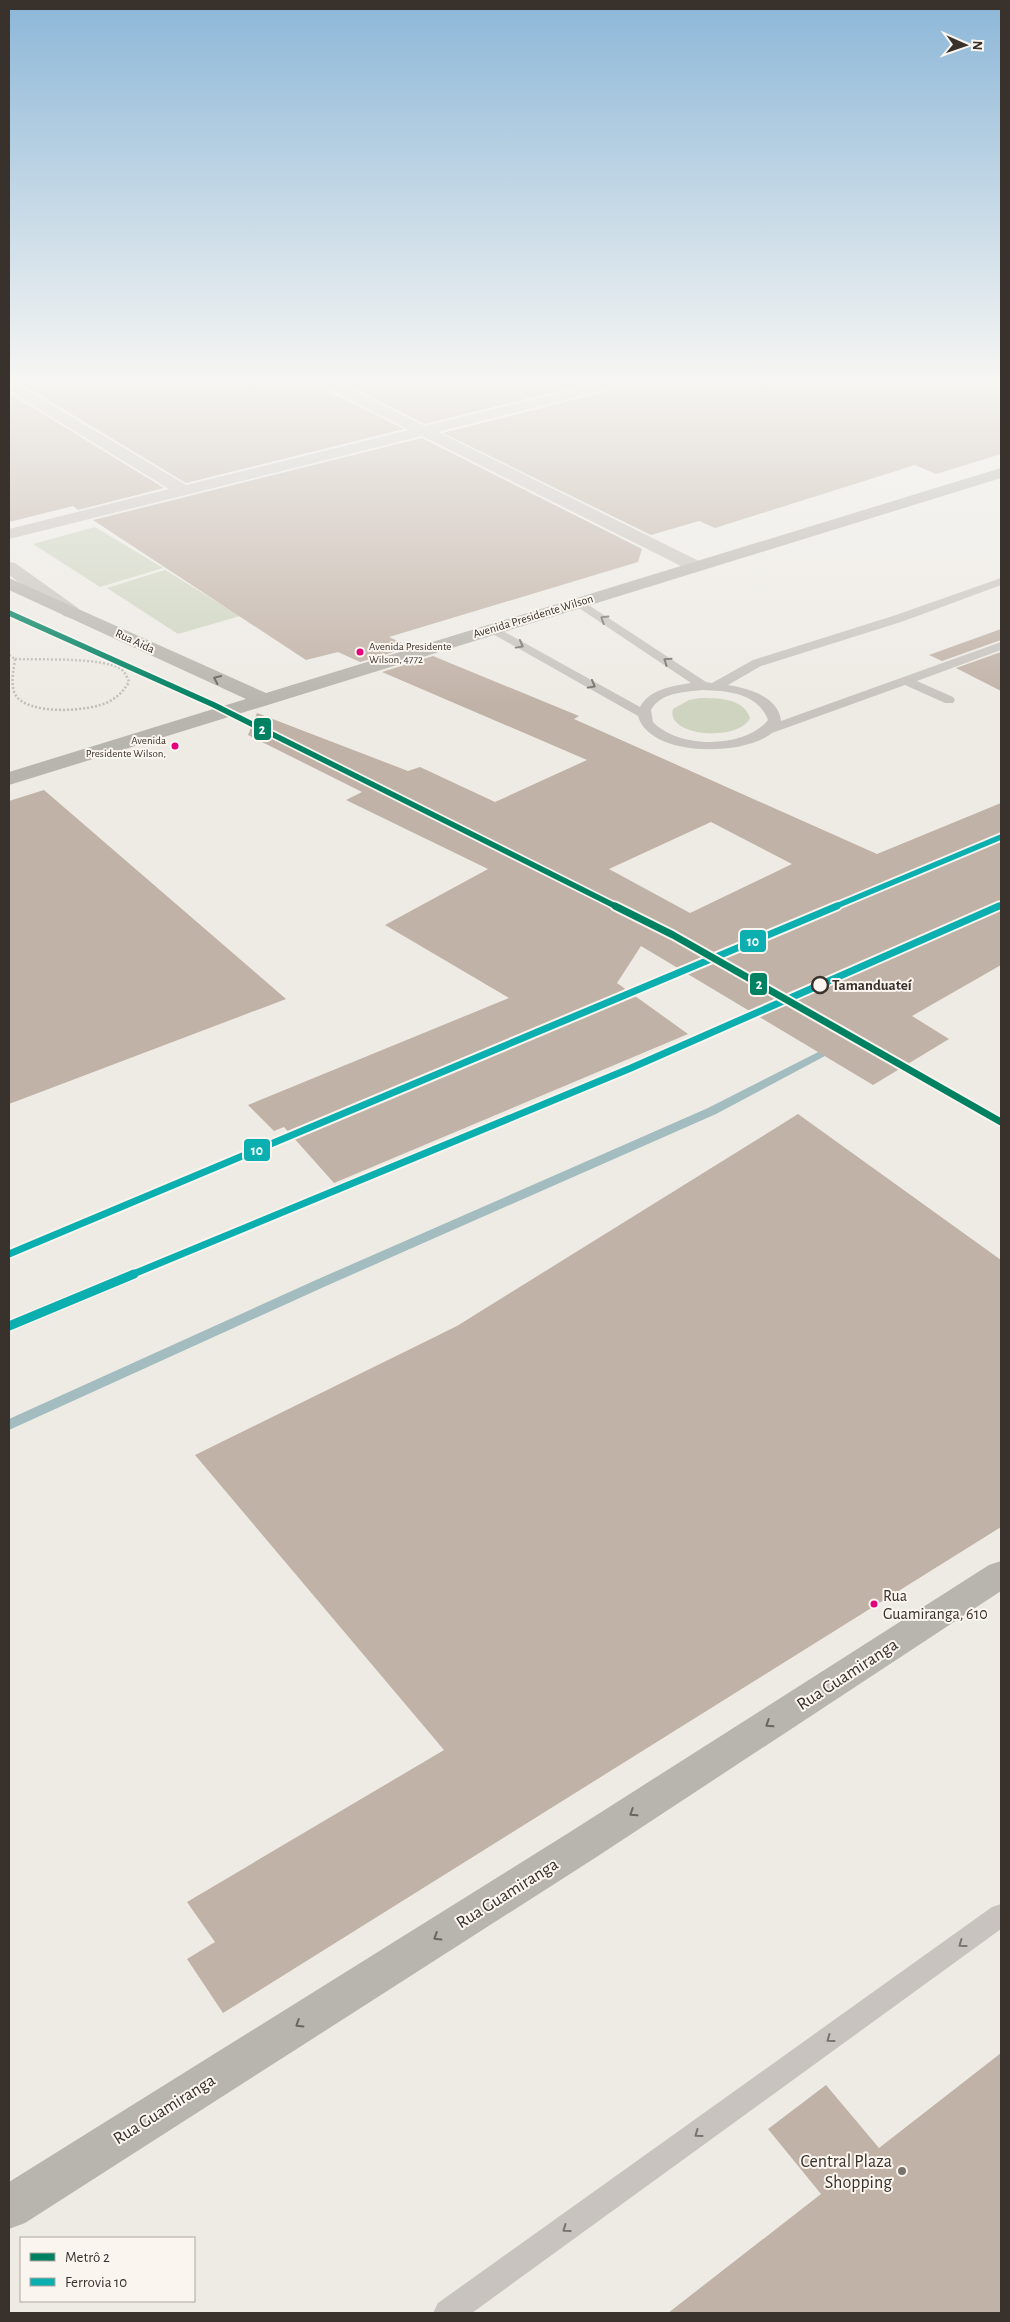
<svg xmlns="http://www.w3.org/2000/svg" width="1010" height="2322" viewBox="0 0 1010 2322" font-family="'Alegreya Sans',sans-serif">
  <rect width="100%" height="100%" fill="#eeebe5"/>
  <path fill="#ced4c0" d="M 95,527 L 163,568 L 100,587 L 33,544 Z
    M 165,570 L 240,616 L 178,634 L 107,588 Z
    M 700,698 C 717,698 744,698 750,718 C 739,742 665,737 673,709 L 689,700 Z"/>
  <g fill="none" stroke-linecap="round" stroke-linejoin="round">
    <path fill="#a2bcbf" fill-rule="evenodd" d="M 836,1043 L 842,1046 L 840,1048 L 716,1114 L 326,1286 L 9,1430 L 9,1419 L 316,1280 L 708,1108 Z"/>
  </g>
  <path fill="#c1b2a7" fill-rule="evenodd" d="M 44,381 L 315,381 L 318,386 L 404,429 L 186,483 L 23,385 Z
    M 339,381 L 599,381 L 425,424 Z
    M 632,381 L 1001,381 L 1001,454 L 936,474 L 915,465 L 715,528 L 699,521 L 651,535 L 443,433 L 628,386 Z
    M 9,393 L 164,488 L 78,510 L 73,506 L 9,522 Z
    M 422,438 L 642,549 L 638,562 L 389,637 L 411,647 L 360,662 L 338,652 L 306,660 L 93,520 Z
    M 1001,629 L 1001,640 L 942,661 L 929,655 Z
    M 1001,652 L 1001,691 L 956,668 Z
    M 433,656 L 579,716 L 574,719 L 877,854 L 1001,803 L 1001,965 L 912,1016 L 949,1039 L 873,1085 L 641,946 L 617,983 L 688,1034 L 334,1183 L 284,1127 L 274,1131 L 248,1105 L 509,998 L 385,925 L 488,869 L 346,800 L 362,792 L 248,735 L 257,713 L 408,771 L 420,767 L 495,802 L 587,760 L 382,672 ZM 711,822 L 792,864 L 690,913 L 609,869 Z
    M 44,790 L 286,999 L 9,1104 L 9,801 Z
    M 798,1114 L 1001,1260 L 1001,1527 L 223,2013 L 187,1959 L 215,1942 L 187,1902 L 444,1750 L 195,1455 L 457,1326 Z
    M 1001,2053 L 1001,2313 L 668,2313 L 821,2194 L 768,2129 L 826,2085 L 879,2148 Z"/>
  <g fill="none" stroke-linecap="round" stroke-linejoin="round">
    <path stroke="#c1bcb6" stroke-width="2.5" stroke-dasharray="2 2" stroke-linecap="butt" d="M 9,655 L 15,659
      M 15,659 C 40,660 102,657 121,669 C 125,672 127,677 129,682 C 124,690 119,696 110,701 C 92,712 26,716 15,694 C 10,684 14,669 15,659 Z"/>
    <path fill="#c8c3be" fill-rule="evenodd" d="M 1001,578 L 1001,585 L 904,621 L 761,666 L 728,685 C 748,688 779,697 781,721 L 1001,642 L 1001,650 L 917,681 L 953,697 L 955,700 L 953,703 L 945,703 L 905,685 L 772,733 C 744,756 650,758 638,716 L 484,629 L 490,625 L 494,626 L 640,707 C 650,689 672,686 691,683 L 573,604 L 571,602 L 573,600 L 581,600 L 706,682 L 712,683 L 753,660 L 896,615 ZM 703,690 C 728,691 758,693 768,720 C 745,749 679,749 653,722 L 651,710 C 661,692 685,692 703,690 Z
      M 1001,1904 L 1001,1929 L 472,2313 L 433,2313 L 438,2303 L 992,1907 Z"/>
    <path fill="#c8c3be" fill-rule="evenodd" d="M 9,381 L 14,382 L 186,485 L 409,430 L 319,384 L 317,381 L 335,381 L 425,426 L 606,381 L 630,381 L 628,384 L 438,432 L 701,562 L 704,566 L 701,570 L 689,570 L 422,436 L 9,539 L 9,529 L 169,489 L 9,391 Z
      M 9,562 L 15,563 L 78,608 L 80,612 L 78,616 L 71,618 L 64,616 L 9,575 Z"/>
    <path fill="#b8b4ae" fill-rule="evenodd" d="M 1001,468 L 1001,478 L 9,785 L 9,772 L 246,699 L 9,590 L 9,578 L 266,693 Z
      M 1001,1561 L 1001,1591 L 598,1856 L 25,2223 L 9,2229 L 9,2182 L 570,1832 L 989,1565 Z"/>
    <defs>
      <path id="rail-1-far2" d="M 834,907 L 1001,837
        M 996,907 L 1001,905"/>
      <path id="rail-1-far1" d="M 9,1254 L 837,906
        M 131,1275 L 631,1068 L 999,906"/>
      <path id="rail-1" d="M 9,1326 L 134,1274"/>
    </defs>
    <use href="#rail-1-far2" stroke="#faf5ee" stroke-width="9"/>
    <use href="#rail-1-far1" stroke="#faf5ee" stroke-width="11"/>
    <use href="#rail-1" stroke="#faf5ee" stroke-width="12"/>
    <use href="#rail-1-far2" stroke="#0bafb0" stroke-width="5.5"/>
    <use href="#rail-1-far1" stroke="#0bafb0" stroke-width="7"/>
    <use href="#rail-1" stroke="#0bafb0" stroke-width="9"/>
    <defs>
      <path id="metro-1-far2" d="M 9,613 L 12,614"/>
      <path id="metro-1-far1" d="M 9,613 L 214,705 L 617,907"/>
      <path id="metro-1" d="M 615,906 L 673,935 L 1001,1122"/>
    </defs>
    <use href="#metro-1-far2" stroke="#faf5ee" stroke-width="7"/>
    <use href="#metro-1-far1" stroke="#faf5ee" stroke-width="9"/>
    <use href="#metro-1" stroke="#faf5ee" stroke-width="11"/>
    <use href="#metro-1-far2" stroke="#008162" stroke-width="4.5"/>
    <use href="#metro-1-far1" stroke="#008162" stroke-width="5.5"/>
    <use href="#metro-1" stroke="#008162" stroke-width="7"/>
  </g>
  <defs><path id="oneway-chevron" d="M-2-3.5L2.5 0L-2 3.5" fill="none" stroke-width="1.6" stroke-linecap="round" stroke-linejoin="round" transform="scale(1.25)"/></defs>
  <g stroke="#79736d">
    <use href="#oneway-chevron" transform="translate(604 619) rotate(-148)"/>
    <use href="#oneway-chevron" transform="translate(520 645) rotate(29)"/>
    <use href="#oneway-chevron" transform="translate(667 661) rotate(-145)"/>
    <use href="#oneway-chevron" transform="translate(592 685) rotate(29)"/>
    <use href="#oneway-chevron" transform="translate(962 1944) rotate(144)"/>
    <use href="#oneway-chevron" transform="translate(830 2039) rotate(144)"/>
    <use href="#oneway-chevron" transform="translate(698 2134) rotate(144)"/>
    <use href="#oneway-chevron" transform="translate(566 2229) rotate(144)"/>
  </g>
  <g stroke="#6c655f">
    <use href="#oneway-chevron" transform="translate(217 679) rotate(-155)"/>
    <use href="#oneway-chevron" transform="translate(769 1724) rotate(147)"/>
    <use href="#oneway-chevron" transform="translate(633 1813) rotate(147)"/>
    <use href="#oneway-chevron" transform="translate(437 1937) rotate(148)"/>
    <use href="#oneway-chevron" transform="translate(299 2024) rotate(148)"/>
  </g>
  <linearGradient id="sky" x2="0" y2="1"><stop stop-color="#8cb7d8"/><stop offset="0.54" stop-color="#f7f6f3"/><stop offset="1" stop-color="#f7f6f3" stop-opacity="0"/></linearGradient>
  <rect width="1010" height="706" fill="url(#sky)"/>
  <g fill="#e5007d" stroke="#faf5ee" stroke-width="2">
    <circle cx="360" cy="652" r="4.5"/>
    <circle cx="175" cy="746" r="4.5"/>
    <circle cx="874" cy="1604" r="4.5"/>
  </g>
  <circle fill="#faf5ee" stroke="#39312b" stroke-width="2.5" cx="820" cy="985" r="8"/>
  <circle fill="#78726c" stroke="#faf5ee" stroke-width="2" cx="902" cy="2171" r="5"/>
  <g text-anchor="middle" stroke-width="4" stroke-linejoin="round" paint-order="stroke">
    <g font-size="11" fill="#39312b" stroke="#faf5ee" text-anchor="start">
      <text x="369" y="650">Avenida Presidente<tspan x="369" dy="13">Wilson, 4772</tspan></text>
      <text x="166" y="744" text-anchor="end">Avenida<tspan x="166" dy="13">Presidente Wilson,</tspan></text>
    </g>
    <g font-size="12" fill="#39312b" stroke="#faf5ee">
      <text transform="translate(533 616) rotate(-17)" y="4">Avenida Presidente Wilson</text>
      <text transform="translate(135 641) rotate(25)" y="4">Rua Aida</text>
    </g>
    <g font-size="15" font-weight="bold" fill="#39312b" stroke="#faf5ee" text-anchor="start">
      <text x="832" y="990">Tamanduateí</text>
    </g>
    <g font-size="16" fill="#39312b" stroke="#faf5ee" text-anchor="start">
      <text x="883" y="1601">Rua<tspan x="883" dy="18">Guamiranga, 610</tspan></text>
    </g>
    <g font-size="18" fill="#39312b" stroke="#faf5ee">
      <text transform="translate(847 1674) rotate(-33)" y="6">Rua Guamiranga</text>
      <text transform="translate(507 1893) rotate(-32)" y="6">Rua Guamiranga</text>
      <text transform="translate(164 2109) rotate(-32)" y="6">Rua Guamiranga</text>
    </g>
    <g font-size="18" fill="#39312b" stroke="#faf5ee" text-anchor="end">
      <text x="892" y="2167">Central Plaza<tspan x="892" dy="21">Shopping</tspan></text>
    </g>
  </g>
  <g stroke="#faf5ee" stroke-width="2">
    <rect x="253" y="717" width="19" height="24" rx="5" fill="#008162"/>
    <rect x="739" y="929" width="28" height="24" rx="5" fill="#0bafb0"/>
    <rect x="749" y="972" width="19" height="24" rx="5" fill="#008162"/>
    <rect x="243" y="1138" width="28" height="24" rx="5" fill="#0bafb0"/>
  </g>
  <g font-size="14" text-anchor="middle" font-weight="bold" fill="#fff">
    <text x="262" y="734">2</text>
    <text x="753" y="946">10</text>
    <text x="759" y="989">2</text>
    <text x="257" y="1155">10</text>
  </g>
  <rect width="1010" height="2322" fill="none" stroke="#39312b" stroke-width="20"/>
  <rect x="20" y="2237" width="175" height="65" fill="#faf5ee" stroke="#ada7a0"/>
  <rect x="30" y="2253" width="25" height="8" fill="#008162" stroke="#ada7a0"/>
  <text x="65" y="2262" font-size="15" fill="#39312b">Metrô 2</text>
  <rect x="30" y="2278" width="25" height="8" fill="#0bafb0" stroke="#ada7a0"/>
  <text x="65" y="2287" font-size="15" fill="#39312b">Ferrovia 10</text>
  <g transform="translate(965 45) rotate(92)" stroke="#faf5ee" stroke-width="4" paint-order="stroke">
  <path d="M0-4L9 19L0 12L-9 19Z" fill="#39312b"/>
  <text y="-8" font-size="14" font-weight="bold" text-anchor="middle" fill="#39312b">N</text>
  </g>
</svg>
